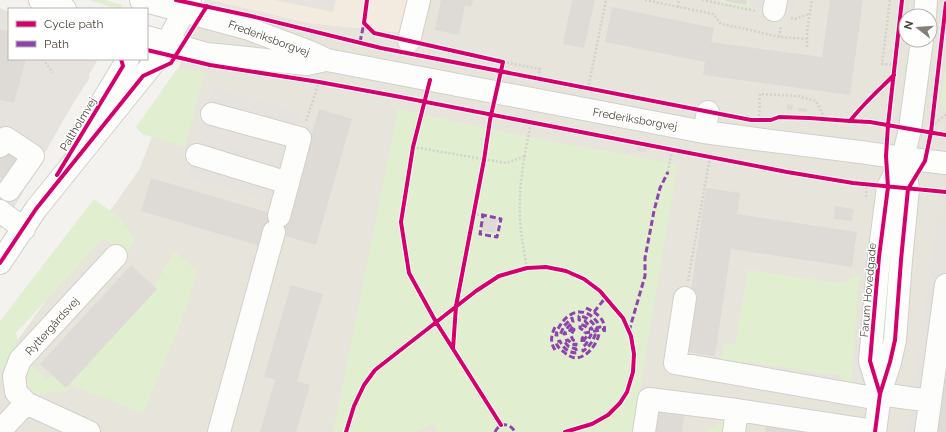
<svg xmlns="http://www.w3.org/2000/svg" width="946" height="432" viewBox="0 0 946 432" font-family="Raleway,sans-serif">
  <rect width="100%" height="100%" fill="#f4f2ee"/>
  <path fill="#e7e4dc" fill-rule="evenodd" d="M 205,0 L 211,0 L 309,23 L 415,34 L 422,0 L 946,0 L 946,432 L 0,432 L 0,365 L 139,170 ZM 906,16 L 930,16 L 930,40 L 906,40 Z"/>
  <path fill="#f3ebdf" d="M 211,0 L 422,0 L 415,34 L 309,23 Z"/>
  <path fill="#e6e2de" d="M 0,8 L 9,12 L 9,59 L 98,59 L 7,220 L 0,229 Z"/>
  <path fill="#e1eecf" d="M 89,0 L 105,0 L 122,5 L 121,9 L 118,9 Z
    M 715,0 L 750,0 L 748,10 Z
    M 946,62 L 946,111 L 941,101 Z
    M 177,69 L 205,71 L 185,147 L 142,134 L 136,127 Z
    M 398,109 L 528,137 L 678,164 L 633,432 L 437,432 L 433,423 L 416,432 L 333,432 Z
    M 94,199 L 121,219 L 135,240 L 127,254 L 103,238 L 16,333 L 18,341 L 2,370 L 0,371 L 0,321 Z
    M 174,251 L 197,271 L 186,310 L 143,413 L 70,385 L 67,391 L 37,394 L 22,383 L 26,362 L 48,379 L 54,374 L 63,383 L 155,286 Z
    M 748,270 L 838,283 L 852,278 L 859,274 L 851,389 L 841,388 L 841,375 L 826,374 L 745,362 L 744,366 L 721,362 L 724,343 L 735,344 Z
    M 723,412 L 731,432 L 704,432 L 720,422 Z"/>
  <path fill="#e6e3df" d="M 275,0 L 336,0 L 333,12 Z
    M 752,0 L 795,0 L 792,15 L 751,6 Z
    M 33,59 L 64,59 L 68,60 L 90,77 L 51,139 L 16,114 Z
    M 512,80 L 579,94 L 599,102 L 482,81 Z
    M 212,87 L 302,113 L 277,202 L 186,177 Z
    M 937,218 L 946,218 L 946,297 L 927,432 L 906,432 Z"/>
  <path fill="#dedbd6" d="M 441,0 L 473,0 L 471,7 L 465,6 L 459,35 L 435,30 Z
    M 572,0 L 595,0 L 584,48 L 563,44 Z
    M 726,0 L 747,0 L 746,5 L 726,1 Z
    M 830,0 L 863,0 L 850,95 L 703,75 L 705,62 L 605,42 L 612,7 L 714,28 L 711,42 L 822,57 Z
    M 0,29 L 9,31 L 9,59 L 26,59 L 14,103 L 0,100 Z
    M 787,104 L 793,105 L 792,110 L 787,110 Z
    M 798,108 L 807,109 L 807,112 L 798,111 Z
    M 319,109 L 352,119 L 316,245 L 272,232 L 267,248 L 141,211 L 151,178 L 287,218 Z
    M 0,140 L 24,157 L 7,181 L 0,176 Z
    M 637,147 L 647,149 L 646,152 L 637,151 Z
    M 706,188 L 740,193 L 737,214 L 857,232 L 852,267 L 731,249 L 715,356 L 682,351 Z
    M 835,206 L 854,209 L 852,221 L 834,219 Z
    M 484,217 L 498,220 L 495,233 L 482,231 Z
    M 131,265 L 157,289 L 66,388 L 40,364 Z
    M 291,285 L 323,294 L 297,381 L 310,385 L 296,432 L 260,432 L 275,380 L 264,376 Z
    M 943,368 L 946,368 L 946,432 L 935,432 Z
    M 659,405 L 685,408 L 682,432 L 655,432 Z
    M 767,419 L 850,432 L 765,432 Z"/>
  <g fill="none" stroke-linecap="round" stroke-linejoin="round">
    <defs>
      <path id="minor" d="M 40,0 L 65,9
        M 141,0 L 249,29 L 310,52 L 327,60 L 704,132 L 756,139 L 860,152 L 903,158 L 946,163
        M 774,10 L 776,0
        M 925,16 L 926,0
        M 147,37 L 182,47 L 207,54 L 307,64 L 321,61
        M 409,41 L 419,0
        M 704,132 L 708,112
        M 82,135 L 128,59
        M 0,146 L 6,138 L 33,156 L 9,190
        M 197,155 L 288,183 L 300,138 L 212,114
        M 0,211 L 24,229
        M 279,216 L 288,183
        M 0,263 L 36,209 L 156,60 L 167,43 L 190,0
        M 685,298 L 675,363 L 879,399
        M 880,394 L 870,361 L 879,257 L 888,187 L 903,158 L 910,129 L 922,40
        M 880,394 L 930,401
        M 0,429 L 2,429 L 26,403
        M 89,432 L 26,403 L 16,392 L 14,376 L 20,360 L 116,256
        M 219,432 L 274,232
        M 644,432 L 649,399 L 737,410 L 875,431
        M 734,432 L 737,410
        M 875,432 L 880,394 L 890,362 L 895,340 L 901,260 L 908,189 L 903,158
        M 926,432 L 946,285"/>
    </defs>
    <use href="#minor" stroke="#d2d0cb" stroke-width="24"/>
    <path stroke="#d3d2cc" stroke-width="2.5" stroke-dasharray="2 2" stroke-linecap="butt" d="M 645,0 L 713,14 L 721,24 L 737,27 L 779,37 L 807,39
      M 702,0 L 756,11
      M 890,0 L 882,64 L 895,65
      M 678,7 L 679,0
      M 791,18 L 795,19 L 809,14
      M 779,37 L 781,27
      M 807,47 L 807,31 L 812,0
      M 43,59 L 53,73
      M 503,62 L 540,69 L 538,79
      M 588,89 L 606,0
      M 759,120 L 760,94 L 798,96 L 816,101 L 825,119
      M 306,121 L 319,82
      M 932,126 L 946,114
      M 413,147 L 506,163 L 525,156
      M 668,172 L 672,149
      M 866,187 L 866,196 L 867,197
      M 473,214 L 481,215
      M 527,268 C 524,252 521,236 520,219 C 518,186 525,151 532,119
      M 688,281 L 710,157 L 709,152"/>
    <use href="#minor" stroke="#fdfdfc" stroke-width="22"/>
    <path stroke="#8e44ad" stroke-width="3" stroke-dasharray="6 3" stroke-linecap="butt" d="M 360,42 L 364,23
      M 481,215 L 483,215 L 501,219 L 497,237 L 480,234 L 483,215
      M 586,308 L 594,312 L 606,297
      M 594,312 C 602,318 606,323 604,334
      M 583,330 L 580,328 L 580,324 L 585,326 L 588,329 L 592,329 L 585,321 L 579,320 L 579,316 C 587,317 592,321 596,328 L 600,327 C 598,322 594,318 590,315 C 575,305 559,321 556,335 L 560,335 L 564,326 L 572,318 L 573,322 L 568,327 L 564,334 L 568,333 L 573,326 L 574,330 L 573,331 L 571,336 L 573,340 L 576,341 L 576,345 L 572,344 L 568,340 L 564,341 L 568,346 L 576,349 L 577,353 C 569,353 563,348 560,341 L 556,342 C 557,347 560,349 564,352 C 567,355 571,357 575,358 C 587,358 597,344 599,334 L 595,335 C 593,341 589,347 583,351 L 583,347 L 586,344 L 591,335 L 587,336 L 582,343 L 582,339 L 585,333 L 605,329
      M 629,331 L 645,276 L 645,258 L 654,211 L 660,188 L 668,172
      M 555,350 C 550,342 551,336 555,327
      M 495,432 C 499,423 510,422 515,432"/>
    <defs>
      <path id="cycleway" d="M 176,0 L 251,16 L 381,48 L 751,120 L 771,120 L 779,117 L 809,118 L 850,121 L 870,122 L 910,129 L 946,135
        M 367,0 L 364,23 L 374,33 L 503,62 L 490,120 L 484,160 L 456,306 L 453,349
        M 147,50 L 210,65 L 319,82 L 395,96 L 787,172 L 853,183 L 946,192
        M 430,80 L 413,147 L 401,222 L 409,273 L 436,322 L 501,425
        M 850,121 C 863,104 879,90 894,75
        M 57,175 L 123,66 L 121,59
        M 0,263 L 36,209 L 143,76 L 171,63 L 207,6
        M 880,394 L 870,361 L 879,257 L 888,187 L 886,156 L 888,125 L 902,0
        M 346,432 L 354,406 L 364,385 L 375,370 L 476,291 L 499,276 L 527,268 L 546,267 L 566,271 L 584,279 L 600,291 L 611,304 L 623,318 L 631,336 L 634,354 L 633,372 L 627,392 L 620,403 L 608,415 L 592,424 L 565,432
        M 875,432 L 880,394 L 890,362 L 895,340 L 901,260 L 908,189 L 925,161 L 931,132 L 946,3"/>
    </defs>
    <use href="#cycleway" stroke="#fff" stroke-width="6"/>
    <use href="#cycleway" stroke="#d6006c" stroke-width="4"/>
  </g>
  <g text-anchor="middle" stroke-width="3" stroke-linejoin="round" paint-order="stroke">
    <g font-size="11" fill="#4b4439" stroke="#fff">
      <text transform="translate(269 38) rotate(20)" y="4">Frederiksborgvej</text>
      <text transform="translate(635 119) rotate(10)" y="4">Frederiksborgvej</text>
      <text transform="translate(78 124) rotate(-59)" y="4">Paltholmvej</text>
      <text transform="translate(868 290) rotate(-85)" y="4">Farum Hovedgade</text>
      <text transform="translate(52 326) rotate(-48)" y="4">Ryttergårdsvej</text>
    </g>
  </g>
  <rect x="8" y="8" width="140" height="52" fill="#ffffff" stroke="#b7b4b0"/>
  <rect x="16" y="21" width="20" height="6" fill="#d6006c" stroke="#b7b4b0"/>
  <text x="44" y="28" font-size="12" fill="#4b4439">Cycle path</text>
  <rect x="16" y="41" width="20" height="6" fill="#8e44ad" stroke="#b7b4b0"/>
  <text x="44" y="48" font-size="12" fill="#4b4439">Path</text>
  <g transform="translate(918 28) rotate(287)"><circle r="19" fill="#ffffff" stroke="#b7b4b0"/>
  <path d="M0-3L7 15L0 10L-7 15Z" fill="#868178"/>
  <text y="-6" font-size="11" font-weight="bold" text-anchor="middle" fill="#4b4439">N</text>
  </g>
</svg>
